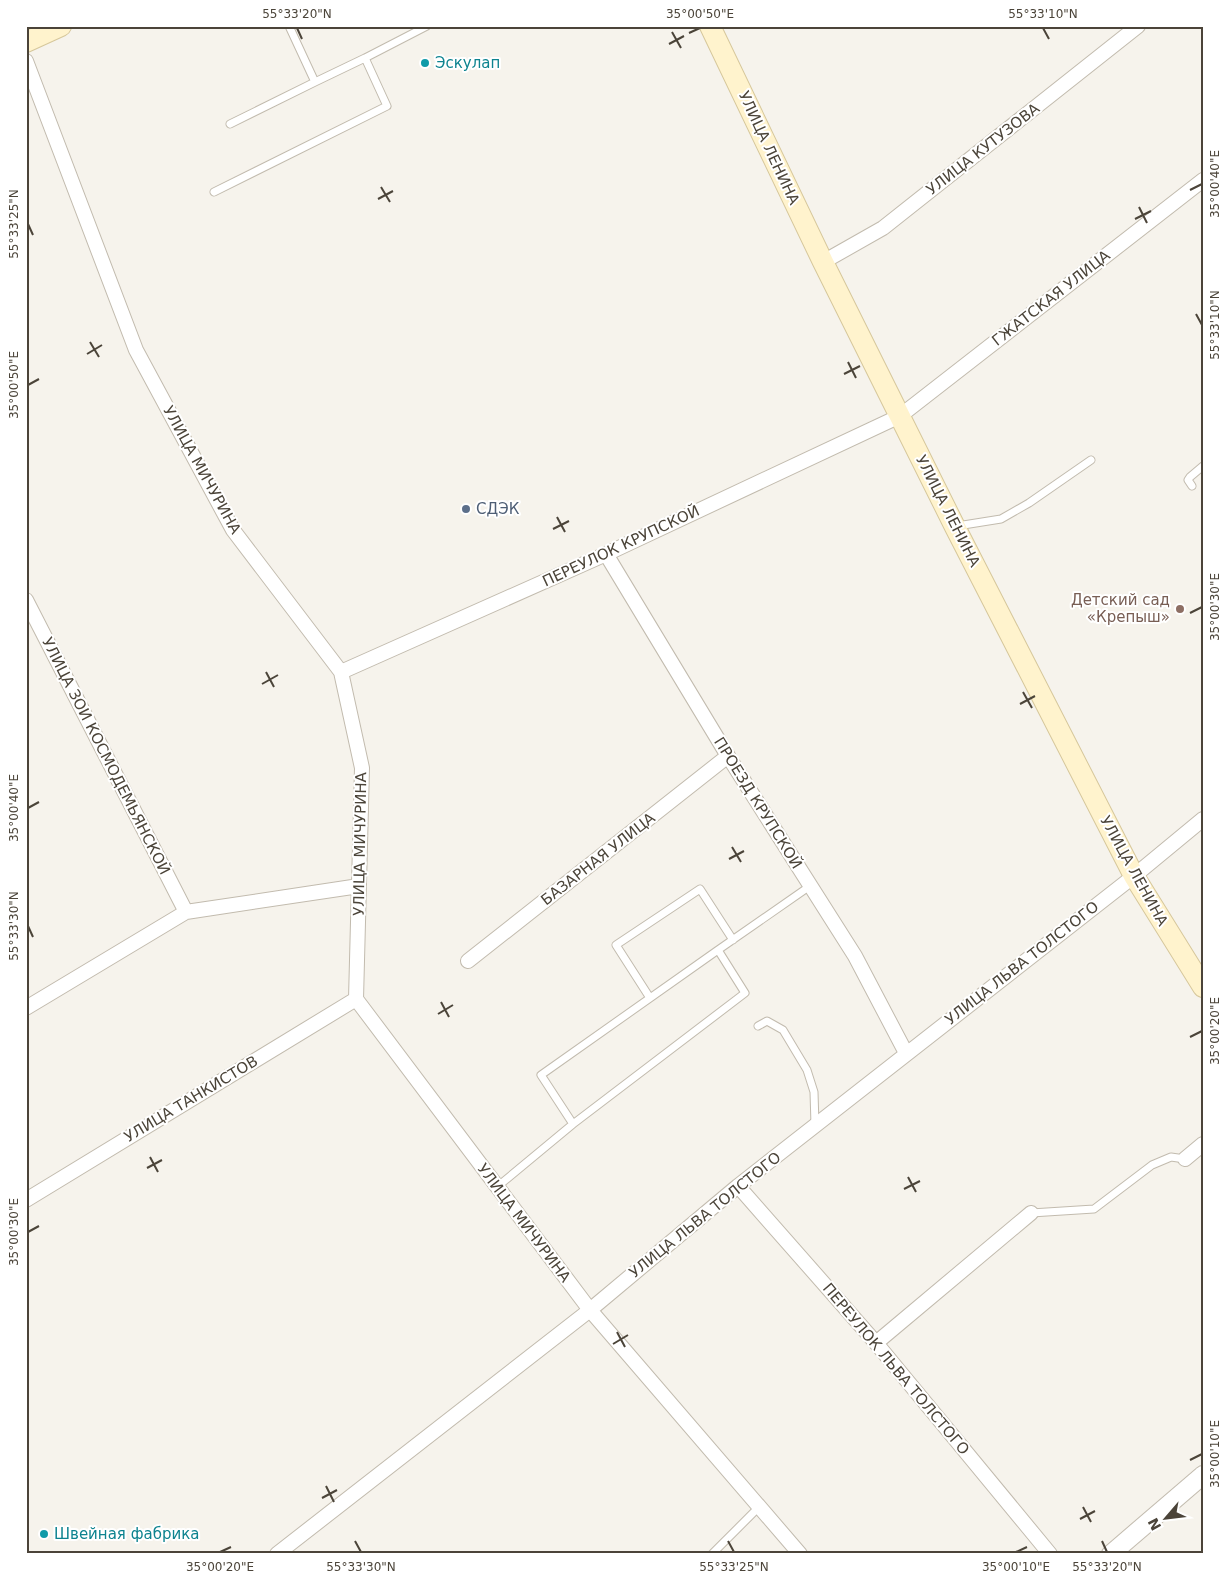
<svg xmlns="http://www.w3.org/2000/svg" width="1229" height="1580" viewBox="0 0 1229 1580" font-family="'DejaVu Sans',sans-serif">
  <rect width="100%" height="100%" fill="#f6f3ec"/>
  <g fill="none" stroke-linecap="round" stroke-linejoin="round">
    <defs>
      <path id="service" d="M 365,58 L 427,26
        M 230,124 L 315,82
        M 214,192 L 387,106 L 365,58 L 315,82 L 289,26
        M 1192,486 L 1188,480 L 1190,477 L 1203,466
        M 957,526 L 1001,519 L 1029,503 L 1091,460
        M 650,998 L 616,945 L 700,889 L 733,940
        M 758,1026 L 767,1021 L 783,1030 L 807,1070 L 814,1092 L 815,1125
        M 573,1124 L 541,1075 L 718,950
        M 497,1187 L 573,1124 L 745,993 L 718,950 L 810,886
        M 1031,1213 L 1094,1209 L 1152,1165 L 1171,1157 L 1185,1159
        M 712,1554 L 759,1507"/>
      <path id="minor" d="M 26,61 L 136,350 L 233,530 L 341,672 L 362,768 L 356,999 L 590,1310 L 800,1554
        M 823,262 L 883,228 L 1138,26
        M 606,554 L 728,756 L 855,956 L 906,1053
        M 26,600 L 186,912
        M 341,672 L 606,554 L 900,416 L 1203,180
        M 468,961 L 728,756
        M 26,1008 L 186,912 L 359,886
        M 1185,1159 L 1203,1144
        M 738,1186 L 876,1343 L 1050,1554
        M 26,1200 L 356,999
        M 876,1343 L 1031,1213
        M 277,1554 L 590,1310 L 738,1186 L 1134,876 L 1203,819"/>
      <path id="tertiary" d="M 1111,1554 L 1203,1475"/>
      <path id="secondary" d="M 710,26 L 823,262 L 955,527 L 1134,876 L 1203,987
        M 26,42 L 61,26"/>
    </defs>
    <use href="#service" stroke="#c2bbae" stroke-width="9"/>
    <use href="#minor" stroke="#c2bbae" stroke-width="16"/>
    <use href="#tertiary" stroke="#c2bbae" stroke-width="20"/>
    <use href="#secondary" stroke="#d6c79b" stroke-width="22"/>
    <use href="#service" stroke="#fff" stroke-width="7"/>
    <use href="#minor" stroke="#fff" stroke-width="14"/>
    <use href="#tertiary" stroke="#fff" stroke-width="18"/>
    <use href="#secondary" stroke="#fff3cd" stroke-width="20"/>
  </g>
  <path fill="none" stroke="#4b4439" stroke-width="2" d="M 297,28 L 302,39M 1043,28 L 1049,39M 672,32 L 681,48M 689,33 L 700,28M 669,44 L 684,36M 381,187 L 390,202M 1190,190 L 1202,184M 378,199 L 393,191M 1139,207 L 1147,223M 1135,219 L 1151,211M 28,224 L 33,235M 1196,314 L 1202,325M 90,342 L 99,357M 87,354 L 102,345M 848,362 L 856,378M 844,374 L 860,366M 28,385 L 39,379M 557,517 L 565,532M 553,529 L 569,521M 1190,613 L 1202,607M 266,672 L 274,687M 262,684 L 278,675M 1023,692 L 1032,708M 1020,704 L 1035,696M 28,808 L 39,802M 732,847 L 741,862M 729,859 L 744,851M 28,926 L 33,937M 441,1002 L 449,1017M 438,1014 L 453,1005M 1190,1037 L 1202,1031M 150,1157 L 158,1172M 147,1168 L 162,1160M 908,1177 L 916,1192M 904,1189 L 920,1181M 28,1232 L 39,1226M 617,1332 L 625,1347M 613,1344 L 628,1335M 1190,1460 L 1202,1454M 326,1486 L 334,1502M 322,1498 L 337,1490M 1083,1507 L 1091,1522M 1080,1519 L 1095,1511M 355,1541 L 361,1552M 728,1541 L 734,1552M 1102,1541 L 1107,1552M 220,1552 L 231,1547M 1016,1552 L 1027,1547"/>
  <g fill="#0f9aa8" stroke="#fff" stroke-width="2">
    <circle cx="425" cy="63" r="5"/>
    <circle cx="44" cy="1534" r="5"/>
  </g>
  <circle fill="#5c6f8a" stroke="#fff" stroke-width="2" cx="466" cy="509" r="5"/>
  <circle fill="#8d6e63" stroke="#fff" stroke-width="2" cx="1180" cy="609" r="5"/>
  <g text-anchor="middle" stroke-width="4" stroke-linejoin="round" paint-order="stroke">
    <g font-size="15" fill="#0d838f" stroke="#fff" text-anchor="start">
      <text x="435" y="68">Эскулап</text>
      <text x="54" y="1539">Швейная фабрика</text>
    </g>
    <g font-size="15" fill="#4b4439" stroke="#fff">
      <text transform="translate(769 148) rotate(65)" y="5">УЛИЦА ЛЕНИНА</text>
      <text transform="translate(983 149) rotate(-38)" y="5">УЛИЦА КУТУЗОВА</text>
      <text transform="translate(1051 298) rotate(-38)" y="5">ГЖАТСКАЯ УЛИЦА</text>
      <text transform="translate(202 470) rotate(61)" y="5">УЛИЦА МИЧУРИНА</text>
      <text transform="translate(948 511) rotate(63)" y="5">УЛИЦА ЛЕНИНА</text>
      <text transform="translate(621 546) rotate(-25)" y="5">ПЕРЕУЛОК КРУПСКОЙ</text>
      <text transform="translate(106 756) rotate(63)" y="5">УЛИЦА ЗОИ КОСМОДЕМЬЯНСКОЙ</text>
      <text transform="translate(758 803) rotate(58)" y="5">ПРОЕЗД КРУПСКОЙ</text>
      <text transform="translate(360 844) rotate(-89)" y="5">УЛИЦА МИЧУРИНА</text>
      <text transform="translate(598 859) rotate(-38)" y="5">БАЗАРНАЯ УЛИЦА</text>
      <text transform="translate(1134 871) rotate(61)" y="5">УЛИЦА ЛЕНИНА</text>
      <text transform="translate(1022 963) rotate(-38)" y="5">УЛИЦА ЛЬВА ТОЛСТОГО</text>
      <text transform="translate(191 1099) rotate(-31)" y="5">УЛИЦА ТАНКИСТОВ</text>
      <text transform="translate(705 1215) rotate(-39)" y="5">УЛИЦА ЛЬВА ТОЛСТОГО</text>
      <text transform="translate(524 1223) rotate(53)" y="5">УЛИЦА МИЧУРИНА</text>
      <text transform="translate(896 1369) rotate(50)" y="5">ПЕРЕУЛОК ЛЬВА ТОЛСТОГО</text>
    </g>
    <g font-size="15" fill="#4e5e75" stroke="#fff" text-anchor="start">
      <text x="476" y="514">СДЭК</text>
    </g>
    <g font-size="15" fill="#785e54" stroke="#fff" text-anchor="end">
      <text x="1170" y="605">Детский сад<tspan x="1170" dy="17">«Крепыш»</tspan></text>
    </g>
  </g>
  <rect width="1229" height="1580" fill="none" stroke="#ffffff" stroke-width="55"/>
  <g transform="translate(1166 1518) rotate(242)" stroke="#ffffff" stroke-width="4" paint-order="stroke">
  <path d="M0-4L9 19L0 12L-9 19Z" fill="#4b4439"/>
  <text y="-8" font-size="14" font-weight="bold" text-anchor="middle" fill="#4b4439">N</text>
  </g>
  <rect x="28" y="28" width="1174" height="1524" fill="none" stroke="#4b4439" stroke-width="2"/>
  <g font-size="12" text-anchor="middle" fill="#4b4439">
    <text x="297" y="18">55°33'20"N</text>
    <text x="700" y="18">35°00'50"E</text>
    <text x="1043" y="18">55°33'10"N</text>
    <text transform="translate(1215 184) rotate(-90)" y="4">35°00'40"E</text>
    <text transform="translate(14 224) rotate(-90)" y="4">55°33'25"N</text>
    <text transform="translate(1215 325) rotate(-90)" y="4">55°33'10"N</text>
    <text transform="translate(14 385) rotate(-90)" y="4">35°00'50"E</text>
    <text transform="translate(1215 607) rotate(-90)" y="4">35°00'30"E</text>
    <text transform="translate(14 808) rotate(-90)" y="4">35°00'40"E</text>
    <text transform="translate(14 926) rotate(-90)" y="4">55°33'30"N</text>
    <text transform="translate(1215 1031) rotate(-90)" y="4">35°00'20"E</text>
    <text transform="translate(14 1232) rotate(-90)" y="4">35°00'30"E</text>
    <text transform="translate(1215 1454) rotate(-90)" y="4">35°00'10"E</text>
    <text x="220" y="1571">35°00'20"E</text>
    <text x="361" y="1571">55°33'30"N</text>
    <text x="734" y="1571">55°33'25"N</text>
    <text x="1016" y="1571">35°00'10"E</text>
    <text x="1107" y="1571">55°33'20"N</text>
  </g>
</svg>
